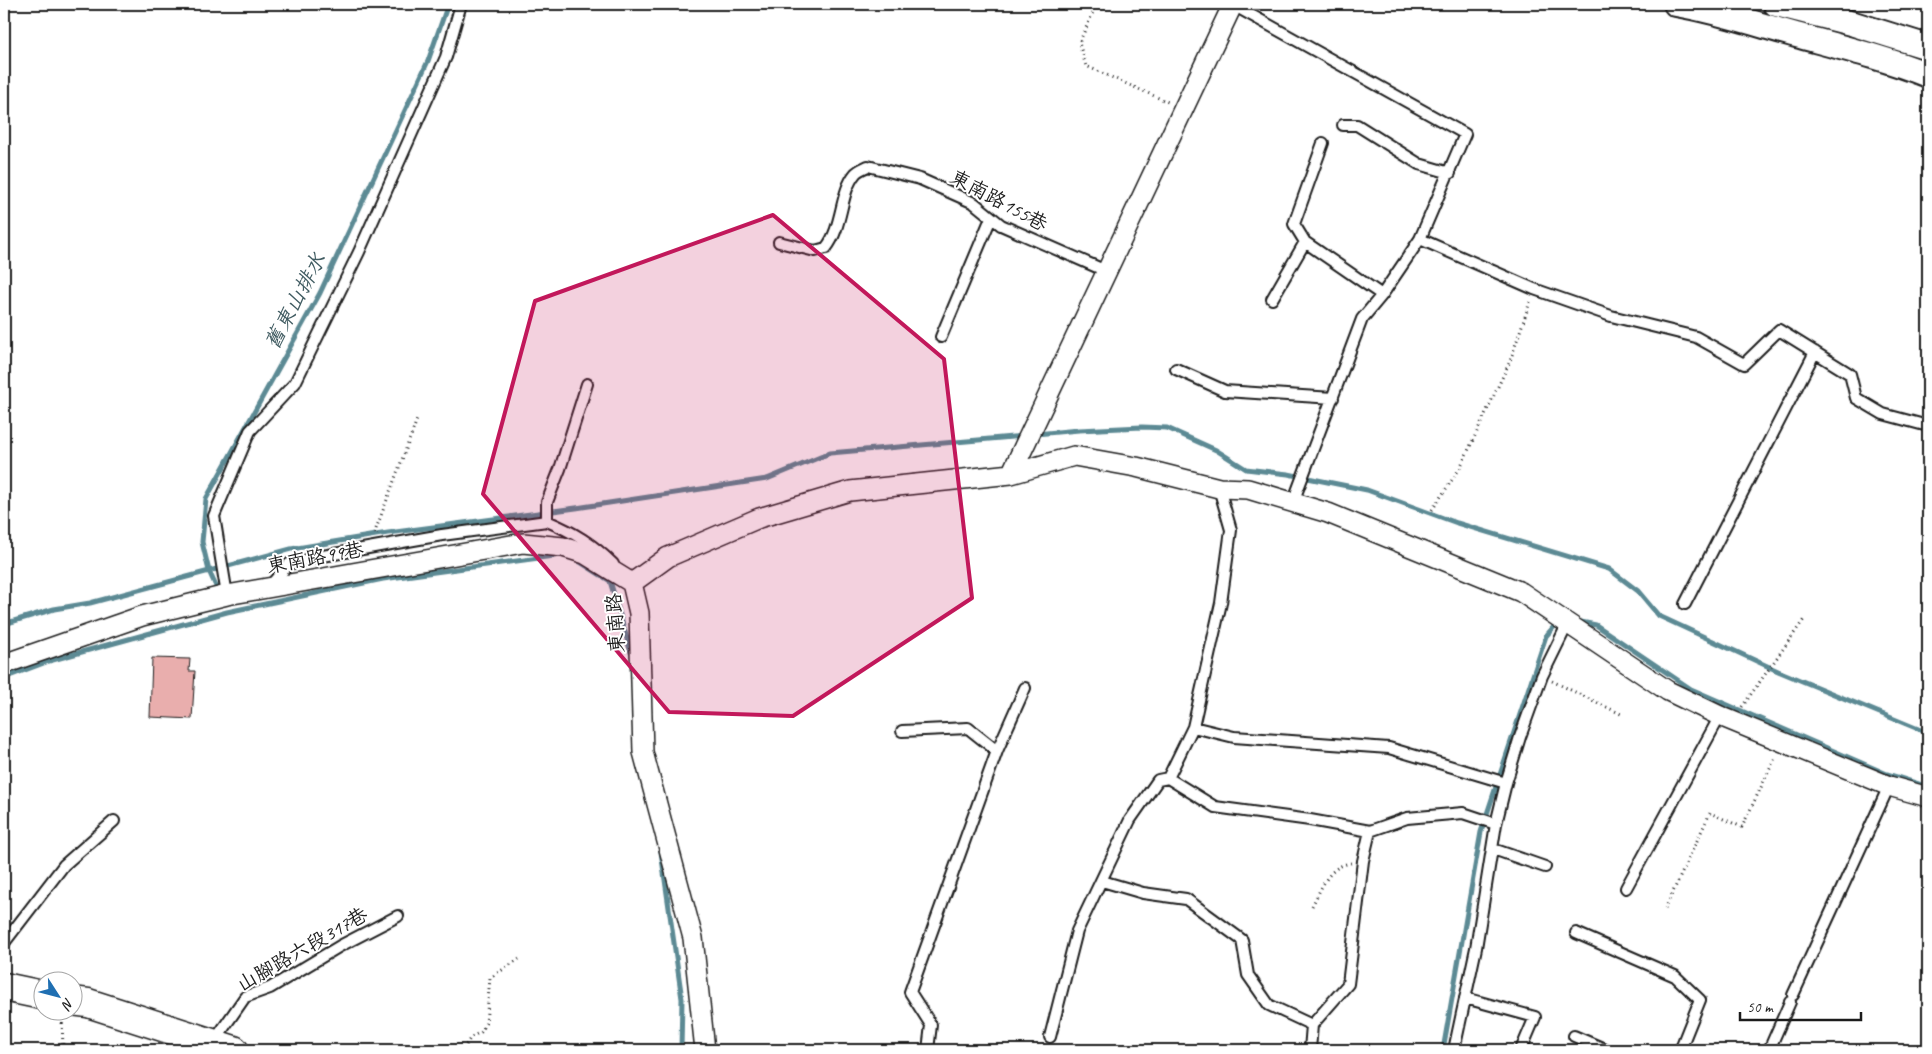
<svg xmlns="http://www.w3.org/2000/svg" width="1932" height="1054" viewBox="0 0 1932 1054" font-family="Caveat,'LXGW WenKai TC',sans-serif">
  <rect width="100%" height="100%" fill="#fff"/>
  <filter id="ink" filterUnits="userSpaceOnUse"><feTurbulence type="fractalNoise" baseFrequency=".02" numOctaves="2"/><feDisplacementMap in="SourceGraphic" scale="10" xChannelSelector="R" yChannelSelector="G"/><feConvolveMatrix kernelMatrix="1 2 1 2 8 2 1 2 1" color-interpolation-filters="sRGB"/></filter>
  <g filter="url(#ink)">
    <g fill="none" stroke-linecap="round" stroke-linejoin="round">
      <path stroke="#5c8a94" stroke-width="5" d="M 1036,434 L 1079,430 L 1142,427 L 1167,428 L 1216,450 L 1246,469 L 1288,474 L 1367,490 L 1457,523 L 1609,569 L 1638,591 L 1659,616 L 1778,671 L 1928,733
        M 580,562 L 610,581 L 632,656
        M 219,593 L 209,571 L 202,542 L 206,499 L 320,293 L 428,61 L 448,4
        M 1576,621 L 1596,625 L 1691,689 L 1887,774 L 1928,787
        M 4,624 L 54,609 L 90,603 L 291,549 L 388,533 L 576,508 L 767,479 L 830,453 L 1025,436
        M 4,678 L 49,661 L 227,612 L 383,579 L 561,555
        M 661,852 L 682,999 L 681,1050
        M 1443,1050 L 1481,832 L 1546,636 L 1558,622"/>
    </g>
    <path fill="#e9aead" stroke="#1c1c1c" d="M 152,658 L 190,659 L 189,671 L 195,671 L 192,719 L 150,717 Z"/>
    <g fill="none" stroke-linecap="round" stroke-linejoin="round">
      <defs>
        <path id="service" d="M 1233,5 L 1465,134 L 1420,239 L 1534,289 L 1611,316 L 1696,337 L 1744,364 L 1779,330 L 1850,374 L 1856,398 L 1883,414 L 1928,426
          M 1343,125 L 1357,125 L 1419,164 L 1450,173
          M 1323,143 L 1294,224 L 1305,242 L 1382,295
          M 779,242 L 815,251 L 826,248 C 843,227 840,192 855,174 C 858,170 864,168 868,166 L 920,179 L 974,203 L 1001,225 L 1106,271
          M 1272,299 L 1305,242
          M 941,337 L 991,218
          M 1176,369 L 1225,391 L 1333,398
          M 587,384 L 560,469 L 547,502 L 547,521 C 573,532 593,544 613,564
          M 1293,502 L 1362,319 L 1382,295 L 1420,239
          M 269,587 L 289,564 L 317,557 L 442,535 L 547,521
          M 227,595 L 214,516 L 250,431 L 295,383 L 359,252 L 446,57 L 461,4
          M 1685,604 L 1815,352
          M 1193,727 L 1234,737 L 1389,748 L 1506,783
          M 902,731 L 968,728 L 997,751
          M 1168,778 L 1215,807 L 1310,820 L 1370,831 L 1407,818 L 1463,813 L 1496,824
          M 1493,849 L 1545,867
          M 1102,881 L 1143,893 L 1186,899 L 1242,940 L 1248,975 L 1269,1005 L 1312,1025
          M 1626,888 L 1720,716
          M 1576,933 L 1675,976 L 1700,1000 L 1680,1050
          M 4,943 L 64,865 L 114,821
          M 1793,995 L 1889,786
          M 1465,998 L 1535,1017 L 1521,1050
          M 1574,1036 L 1607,1050
          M 1050,1037 L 1077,931 L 1130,820 L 1158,780 L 1168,778 L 1193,727 L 1221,603 L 1231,530 L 1219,488
          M 213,1043 L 245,997 L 270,988 L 340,946 L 398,916
          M 928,1050 L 931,1025 L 910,992 L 997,751 L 1025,688
          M 1310,1050 L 1312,1025 L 1348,984 L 1363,861 L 1370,831
          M 1454,1050 L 1476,948 L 1496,824 L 1506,783 L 1520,737 L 1542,676 L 1568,623
          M 1769,1050 L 1790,1002"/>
        <path id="minor" d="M 1011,474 L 1233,4
          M 632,583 L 668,557 L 759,518 L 850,491 L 1011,474 L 1074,456 L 1136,467 L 1219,488 L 1248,489 L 1328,513 L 1521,592 L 1668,691 L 1720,716 L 1889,786 L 1928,797
          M 632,583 L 639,613 L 643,752 L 693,938 L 705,1050
          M 4,664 L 142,616 L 227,595 L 523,543 L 563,547 L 585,554 L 632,583"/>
        <path id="tertiary" d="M 1676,4 C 1717,11 1756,24 1796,35 C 1840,47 1885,58 1928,75
          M 1776,4 L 1854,24 L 1928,47"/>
        <path id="secondary" d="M 4,987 L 42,995
          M 72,1001 L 88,1003 L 234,1050"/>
      </defs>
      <use href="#service" stroke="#1c1c1c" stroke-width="14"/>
      <use href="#minor" stroke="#1c1c1c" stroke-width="22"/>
      <use href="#tertiary" stroke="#1c1c1c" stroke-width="28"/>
      <use href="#secondary" stroke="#1c1c1c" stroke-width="31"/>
      <path stroke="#1c1c1c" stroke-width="3" stroke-dasharray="1 4" stroke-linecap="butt" d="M 1097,4 L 1079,43 L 1086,66 L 1168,102
        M 1432,510 L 1460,468 L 1510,361 L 1531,299
        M 376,534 L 376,529 L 418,417
        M 1552,681 L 1621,714
        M 1742,707 L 1805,618
        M 1312,906 C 1322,888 1328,866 1351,863
        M 1665,909 L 1710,813 L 1742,827 L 1776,756
        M 62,1018 L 63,1050
        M 466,1050 L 466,1045 L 471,1037 L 481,1032 L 486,1023 L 490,978 L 519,959"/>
      <use href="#service" stroke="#fff" stroke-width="10"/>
      <use href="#minor" stroke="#fff" stroke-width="19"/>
      <use href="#tertiary" stroke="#fff" stroke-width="24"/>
      <use href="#secondary" stroke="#fff" stroke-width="28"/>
    </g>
  </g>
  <path fill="#c2185b" fill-opacity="0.2" stroke="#c2185b" stroke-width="4" stroke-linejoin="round" d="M 773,215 L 944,359 L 972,598 L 793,716 L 669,712 L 483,494 L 535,301 Z"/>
  <g text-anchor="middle" stroke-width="4" stroke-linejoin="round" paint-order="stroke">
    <g font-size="20" fill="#1c1c1c" stroke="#fff">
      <text transform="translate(999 200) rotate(28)" y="7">東南路155巷</text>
      <text transform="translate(315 557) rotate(-10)" y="7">東南路99巷</text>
      <text transform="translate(615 623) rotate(-94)" y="7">東南路</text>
      <text transform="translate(302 949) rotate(-30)" y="7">山腳路六段317巷</text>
    </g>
    <g font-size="21" font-style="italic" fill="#415c62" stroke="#fff">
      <text transform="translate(295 301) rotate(-62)" y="7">舊東山排水</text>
    </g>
  </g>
  <rect width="1932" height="1054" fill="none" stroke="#fff" stroke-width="20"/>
  <rect x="10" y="10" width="1912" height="1034" fill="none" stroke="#1c1c1c" stroke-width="2" filter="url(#ink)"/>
  <g transform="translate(58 996) rotate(126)"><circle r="24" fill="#ffffff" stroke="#a4a4a4"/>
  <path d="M0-4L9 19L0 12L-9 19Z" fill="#1f6fb2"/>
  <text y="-8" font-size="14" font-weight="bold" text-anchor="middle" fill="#1c1c1c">N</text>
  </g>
  <path d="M1740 1012v8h121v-8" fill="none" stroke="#1c1c1c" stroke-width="2.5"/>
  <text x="1747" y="1012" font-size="15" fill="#1c1c1c" stroke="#ffffff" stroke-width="4" paint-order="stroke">50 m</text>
</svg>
